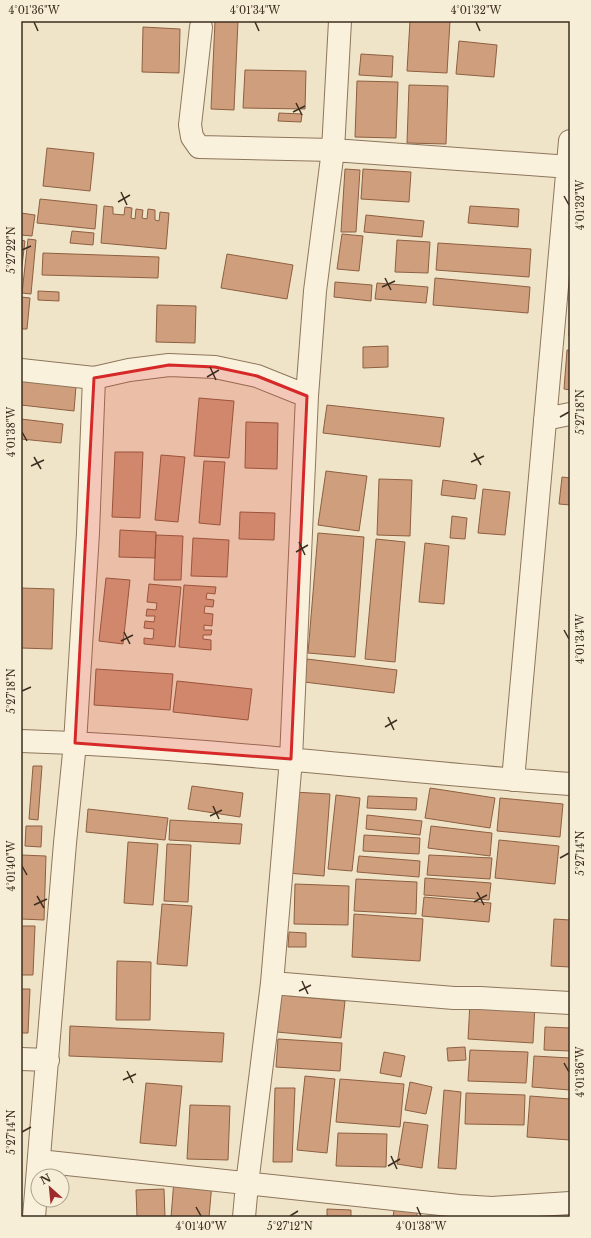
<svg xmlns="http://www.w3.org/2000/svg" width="591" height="1238" viewBox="0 0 591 1238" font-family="'Libre Baskerville',serif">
  <rect width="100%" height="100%" fill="#f0e4c8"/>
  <path fill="#cf9f7d" stroke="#8d5f41" d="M 215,21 L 238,21 L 234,110 L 211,109 Z
    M 410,21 L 450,21 L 447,73 L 407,71 Z
    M 143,27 L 180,29 L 179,73 L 142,72 Z
    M 459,41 L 497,45 L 494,77 L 456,74 Z
    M 361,54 L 393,56 L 392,77 L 359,75 Z
    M 245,70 L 306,71 L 305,109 L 243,108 Z
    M 357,81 L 398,82 L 396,138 L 355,137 Z
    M 409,85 L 448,86 L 446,144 L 407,143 Z
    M 279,113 L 302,114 L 301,122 L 278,121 Z
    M 47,148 L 94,153 L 90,191 L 43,186 Z
    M 345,169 L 360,170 L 356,232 L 341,232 Z
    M 363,169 L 411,172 L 409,202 L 361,199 Z
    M 40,199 L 97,205 L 95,229 L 37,223 Z
    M 104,206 L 113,207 L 113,214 L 124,215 L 125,207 L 132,208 L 131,218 L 135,219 L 136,209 L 143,210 L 142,218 L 147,219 L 148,209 L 155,210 L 155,220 L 159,221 L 160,212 L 169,213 L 166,249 L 101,243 Z
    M 470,206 L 519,209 L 518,227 L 468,223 Z
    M 21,213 L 35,215 L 32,236 L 21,235 Z
    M 366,215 L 424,221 L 422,237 L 364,232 Z
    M 72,231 L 94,233 L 93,245 L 70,243 Z
    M 342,234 L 363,236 L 359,271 L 337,269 Z
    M 28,239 L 36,240 L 31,294 L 22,293 Z
    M 21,240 L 25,241 L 22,266 L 21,266 Z
    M 397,240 L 430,242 L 428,273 L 395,272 Z
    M 438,243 L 531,249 L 529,277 L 436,270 Z
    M 43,253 L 159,257 L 158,278 L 42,275 Z
    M 227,254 L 293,265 L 287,299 L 221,288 Z
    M 435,278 L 530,287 L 528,313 L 433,305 Z
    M 335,282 L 372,285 L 371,301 L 334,297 Z
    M 377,283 L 428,287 L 426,303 L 375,299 Z
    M 38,291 L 59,292 L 59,301 L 38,300 Z
    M 21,297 L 30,298 L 27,329 L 21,329 Z
    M 157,305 L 196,306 L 195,343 L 156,342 Z
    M 570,311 L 570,336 L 569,336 Z
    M 388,346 L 388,367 L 363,368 L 363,347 Z
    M 567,350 L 570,350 L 570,390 L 564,389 Z
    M 21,379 L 76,386 L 74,411 L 21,405 Z
    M 199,398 L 234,401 L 229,458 L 194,456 Z
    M 327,405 L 444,418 L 440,447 L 323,433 Z
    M 21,419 L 63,424 L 61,443 L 21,439 Z
    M 246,422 L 278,423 L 277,469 L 245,468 Z
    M 115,452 L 143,452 L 140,518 L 112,517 Z
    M 161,455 L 185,457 L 178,522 L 155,520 Z
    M 204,461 L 225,462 L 220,525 L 199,523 Z
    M 326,471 L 367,476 L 359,531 L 318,525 Z
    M 562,477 L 570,478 L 570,505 L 559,504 Z
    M 379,479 L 412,480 L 410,536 L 377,535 Z
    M 443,480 L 477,485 L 475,499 L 441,495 Z
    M 483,489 L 510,492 L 505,535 L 478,533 Z
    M 240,512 L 275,513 L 274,540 L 239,539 Z
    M 452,516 L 467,518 L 465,539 L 450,538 Z
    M 120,530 L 156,532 L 155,558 L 119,557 Z
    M 318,533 L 364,537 L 355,657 L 308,653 Z
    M 156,535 L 183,536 L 181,580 L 154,580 Z
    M 193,538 L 229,540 L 227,577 L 191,576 Z
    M 376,539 L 405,542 L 395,662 L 365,659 Z
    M 425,543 L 449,546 L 444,604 L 419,602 Z
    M 106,578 L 130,580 L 123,644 L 99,641 Z
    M 149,584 L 181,587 L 175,647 L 144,644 L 144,638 L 153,639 L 154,629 L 144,628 L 145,621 L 154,622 L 155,616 L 146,616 L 147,609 L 156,610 L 157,603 L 147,602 Z
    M 184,585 L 216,587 L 215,594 L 207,593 L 206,599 L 214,600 L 213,607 L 205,606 L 204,613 L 213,614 L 212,626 L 204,625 L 204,630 L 212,630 L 211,635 L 203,635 L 203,639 L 211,640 L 211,650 L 179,647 Z
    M 21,588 L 54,589 L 52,649 L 21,648 Z
    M 307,659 L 397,670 L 394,693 L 304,682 Z
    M 96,669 L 173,674 L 170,710 L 94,705 Z
    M 177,681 L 252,689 L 248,720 L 173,712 Z
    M 33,766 L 42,766 L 38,820 L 29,819 Z
    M 192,786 L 243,793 L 240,817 L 188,809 Z
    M 430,788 L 495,798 L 490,828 L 425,818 Z
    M 293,792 L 330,794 L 324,876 L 287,873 Z
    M 336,795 L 360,798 L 352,871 L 328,869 Z
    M 368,796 L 417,798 L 416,810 L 367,808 Z
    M 500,798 L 563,804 L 560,837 L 497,831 Z
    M 88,809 L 168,818 L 165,840 L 86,832 Z
    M 367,815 L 422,821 L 420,835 L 366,829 Z
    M 170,820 L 242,824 L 240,844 L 169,840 Z
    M 26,826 L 42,826 L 41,847 L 25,846 Z
    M 431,826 L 492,833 L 490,856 L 428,848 Z
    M 364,835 L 420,838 L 419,854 L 363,851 Z
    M 499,840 L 559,846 L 555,884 L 495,878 Z
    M 128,842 L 158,844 L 153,905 L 124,903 Z
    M 167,844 L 191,845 L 188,902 L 164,901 Z
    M 21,855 L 46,856 L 44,920 L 21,919 Z
    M 429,855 L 492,858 L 490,879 L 427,875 Z
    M 359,856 L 420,861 L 419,877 L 357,872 Z
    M 425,878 L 491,883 L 489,900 L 424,895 Z
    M 356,879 L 417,882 L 416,914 L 354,911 Z
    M 295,884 L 349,886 L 348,925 L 294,924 Z
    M 424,897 L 491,903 L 489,922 L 422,916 Z
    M 162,904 L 192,906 L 187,966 L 157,964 Z
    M 354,914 L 423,919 L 420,961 L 352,957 Z
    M 554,919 L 570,920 L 570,967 L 551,966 Z
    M 21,926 L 35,926 L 33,975 L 21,975 Z
    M 289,932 L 306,933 L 306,947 L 288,947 Z
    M 117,961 L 151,962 L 150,1020 L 116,1020 Z
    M 21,989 L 30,989 L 28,1033 L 21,1033 Z
    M 281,995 L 345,1001 L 341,1038 L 277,1032 Z
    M 470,1002 L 535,1005 L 533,1043 L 468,1039 Z
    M 70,1026 L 224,1033 L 222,1062 L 69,1056 Z
    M 545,1027 L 570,1028 L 570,1051 L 544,1050 Z
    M 278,1039 L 342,1043 L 340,1071 L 276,1067 Z
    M 465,1047 L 466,1060 L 448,1061 L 447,1048 Z
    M 470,1050 L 528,1052 L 526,1083 L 468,1081 Z
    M 384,1052 L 405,1056 L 401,1077 L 380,1073 Z
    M 534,1056 L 570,1058 L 570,1090 L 532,1087 Z
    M 305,1076 L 335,1079 L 327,1153 L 297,1150 Z
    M 340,1079 L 404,1084 L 400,1127 L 336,1122 Z
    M 410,1082 L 432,1087 L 426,1114 L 405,1110 Z
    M 146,1083 L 182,1086 L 176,1146 L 140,1143 Z
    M 275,1088 L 295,1088 L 292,1162 L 273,1162 Z
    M 444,1090 L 461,1092 L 456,1169 L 438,1168 Z
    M 466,1093 L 525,1095 L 524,1125 L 465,1124 Z
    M 530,1096 L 570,1099 L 570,1140 L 527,1137 Z
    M 190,1105 L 230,1106 L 228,1160 L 187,1159 Z
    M 404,1122 L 428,1125 L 422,1168 L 397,1164 Z
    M 338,1133 L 387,1134 L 386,1167 L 336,1166 Z
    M 174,1180 L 212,1183 L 209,1217 L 171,1217 Z
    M 164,1189 L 165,1217 L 137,1217 L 136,1190 Z
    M 327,1209 L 351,1210 L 351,1217 L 327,1217 Z
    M 394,1210 L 417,1212 L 417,1217 L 393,1217 Z"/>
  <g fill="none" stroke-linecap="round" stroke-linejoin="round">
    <defs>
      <path id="minor" d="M 201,27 L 190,125 L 192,137 L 199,147 L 333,150 L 570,167
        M 21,370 L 94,378 L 129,370 L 169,365 L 215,367 L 257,376 L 307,396
        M 545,419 L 570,414
        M 21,741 C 205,747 387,771 570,784
        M 513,780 L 570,141
        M 272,983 L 454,998 L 480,998 L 570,1003
        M 21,1059 L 48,1060
        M 39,1161 L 459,1206 L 492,1208 L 570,1203
        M 34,1217 L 65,843 L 75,743 L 88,533 L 94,378
        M 244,1217 L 247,1184 L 272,983 L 291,759 L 307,396 L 315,291 L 333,150 L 340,21"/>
    </defs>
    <use href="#minor" stroke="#8d765c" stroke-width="24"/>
    <use href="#minor" stroke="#faf1dc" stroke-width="22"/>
  </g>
  <path fill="#d62828" fill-opacity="0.2" stroke="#d62828" stroke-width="3" stroke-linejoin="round" d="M 169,365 L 215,367 L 257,376 L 307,396 L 291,759 L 75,743 L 94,378 Z"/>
  <path fill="none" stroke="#3d2e20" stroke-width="1.5" d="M 34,22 L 38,31M 255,22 L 259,31M 476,22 L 480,31M 296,103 L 302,115M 293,112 L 305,106M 121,192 L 127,205M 564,196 L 569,205M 118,202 L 130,195M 22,250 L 31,246M 385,278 L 391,290M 382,287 L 395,281M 210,367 L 216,380M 207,377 L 219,370M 560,417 L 569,412M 22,432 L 27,441M 474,453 L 481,465M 34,457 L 41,469M 471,462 L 484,456M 31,466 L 44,460M 299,542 L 305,555M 296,552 L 308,545M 564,630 L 569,639M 124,632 L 130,644M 121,641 L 133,635M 22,691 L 31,687M 388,717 L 394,730M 385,727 L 397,720M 213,806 L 219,819M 210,816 L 222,810M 560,858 L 569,853M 22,866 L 27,875M 477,892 L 484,905M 37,896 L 44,908M 474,902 L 487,895M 34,905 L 47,899M 302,981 L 308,994M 299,991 L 311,985M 564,1063 L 569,1072M 127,1071 L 133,1083M 123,1080 L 136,1074M 22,1132 L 31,1127M 391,1156 L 397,1169M 388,1166 L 400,1159M 196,1207 L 201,1216M 417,1207 L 421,1216M 290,1216 L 298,1211"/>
  <rect width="591" height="1238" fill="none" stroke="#f7eed8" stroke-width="44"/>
  <g transform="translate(50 1188) rotate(333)"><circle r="19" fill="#f7eed8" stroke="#ada18e"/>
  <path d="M0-3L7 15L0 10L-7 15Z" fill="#9e2a2b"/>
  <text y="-6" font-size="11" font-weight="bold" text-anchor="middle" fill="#3d2e20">N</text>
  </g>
  <rect x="22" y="22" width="547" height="1194" fill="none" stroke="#3d2e20" stroke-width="1.5"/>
  <g font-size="10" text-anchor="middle" fill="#3d2e20">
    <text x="34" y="14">4°01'36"W</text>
    <text x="255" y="14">4°01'34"W</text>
    <text x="476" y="14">4°01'32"W</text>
    <text transform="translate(580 205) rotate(-90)" y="4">4°01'32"W</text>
    <text transform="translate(11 250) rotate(-90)" y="4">5°27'22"N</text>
    <text transform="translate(580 412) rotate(-90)" y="4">5°27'18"N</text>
    <text transform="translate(11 432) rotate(-90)" y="4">4°01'38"W</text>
    <text transform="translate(580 639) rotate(-90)" y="4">4°01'34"W</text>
    <text transform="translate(11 691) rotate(-90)" y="4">5°27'18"N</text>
    <text transform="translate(580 853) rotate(-90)" y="4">5°27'14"N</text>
    <text transform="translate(11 866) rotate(-90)" y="4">4°01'40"W</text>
    <text transform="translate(580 1072) rotate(-90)" y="4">4°01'36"W</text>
    <text transform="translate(11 1132) rotate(-90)" y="4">5°27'14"N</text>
    <text x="201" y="1230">4°01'40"W</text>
    <text x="290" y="1230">5°27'12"N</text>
    <text x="421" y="1230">4°01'38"W</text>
  </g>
</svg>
